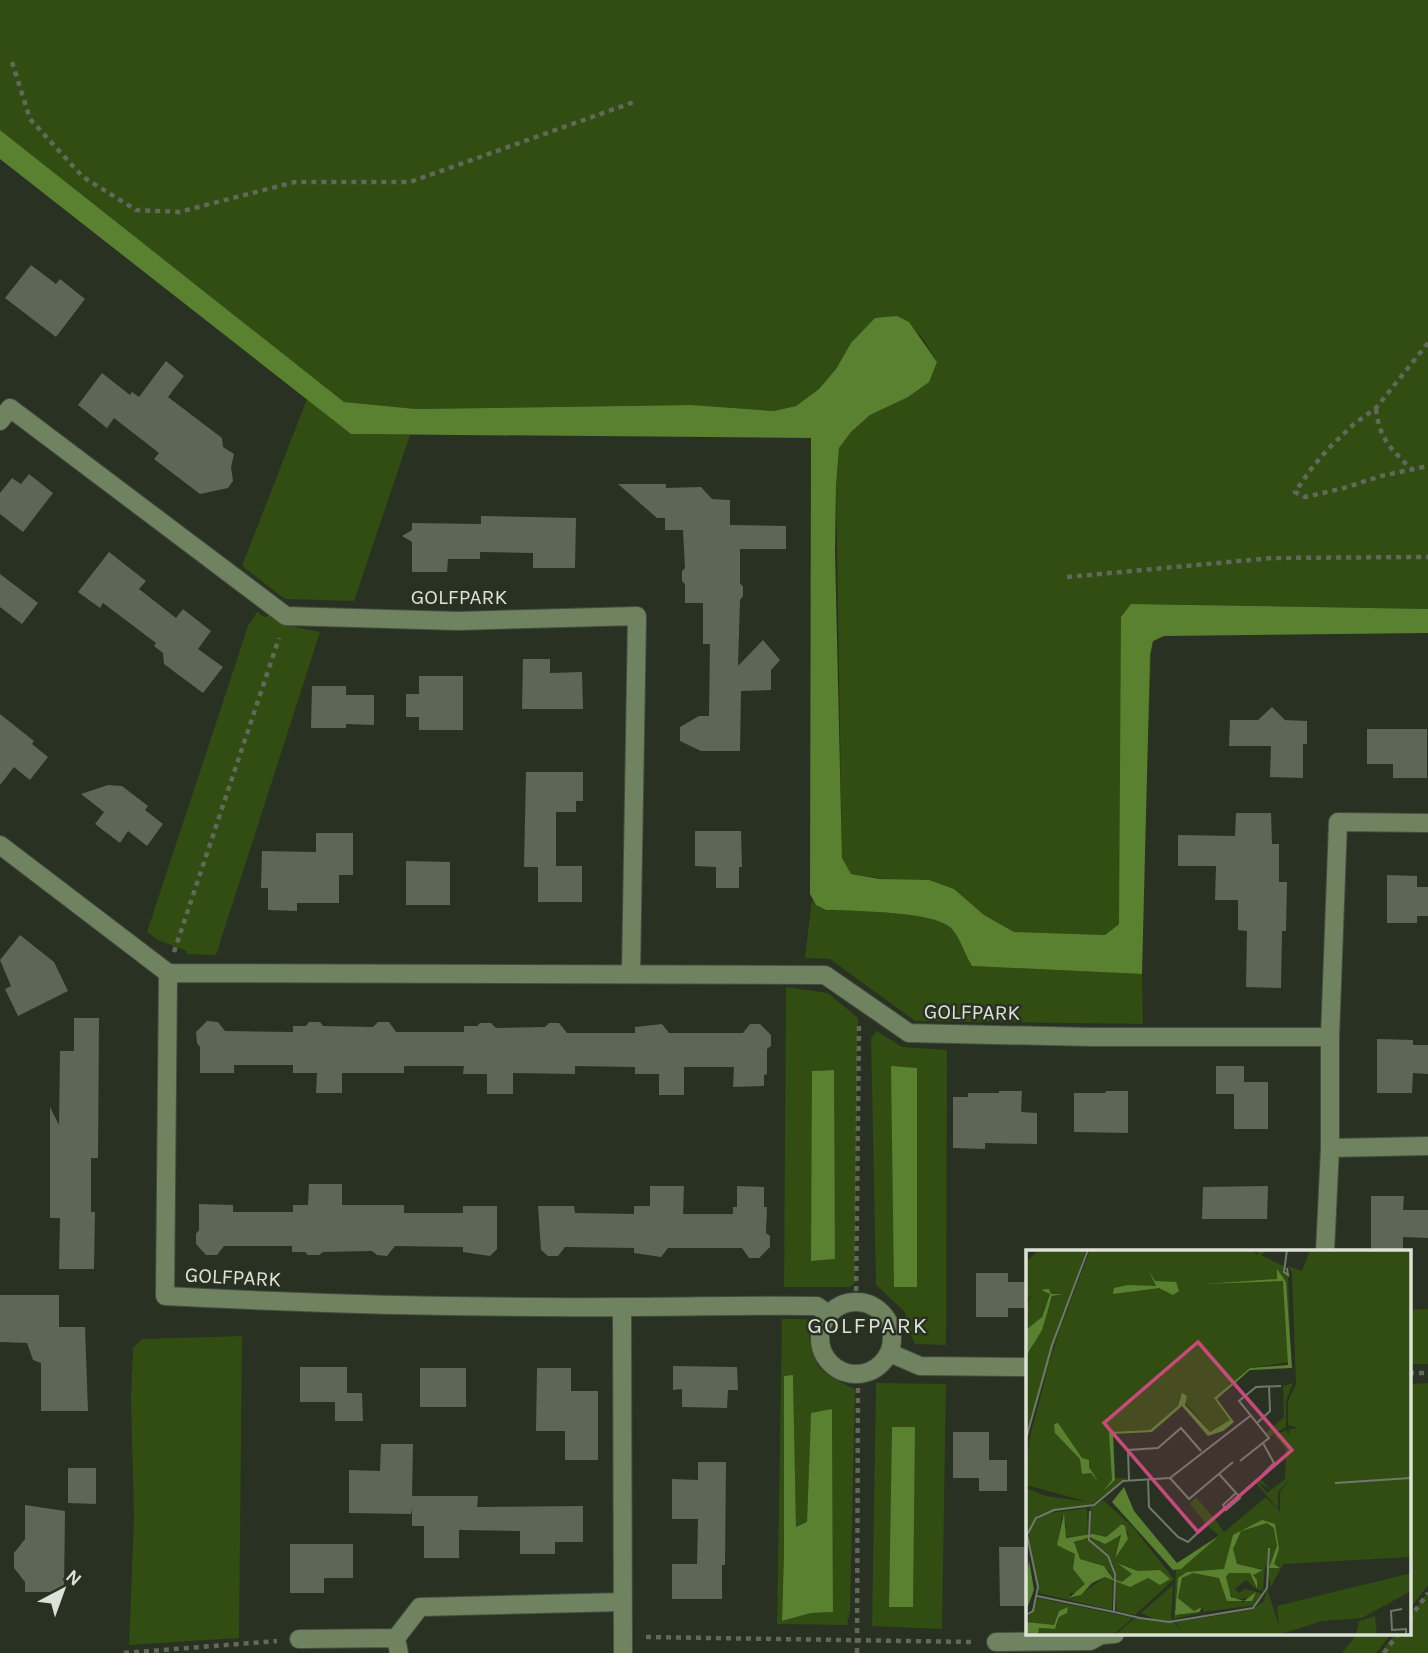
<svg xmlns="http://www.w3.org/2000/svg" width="1428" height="1653" viewBox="0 0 1428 1653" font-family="Karla,sans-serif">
  <rect width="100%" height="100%" fill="#293122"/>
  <path fill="#314d12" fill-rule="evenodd" d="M 0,0 L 1428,0 L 1428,609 L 1153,604 L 1141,927 L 1119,920 L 1119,924 L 1105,935 L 1014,932 L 984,915 L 954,889 L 851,874 L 842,858 L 836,485 L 839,448 L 851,432 L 870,415 L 880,410 L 937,362 L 923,339 L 908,322 L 851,343 L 836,369 L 819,389 L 796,406 L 774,411 L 691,405 L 416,409 L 344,402 L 0,130 Z
    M 307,399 L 351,434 L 410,435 L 354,601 L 285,599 L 242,566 Z
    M 257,612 L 264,617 L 272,615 L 295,627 L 320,632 L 216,955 L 187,954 L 187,951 L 158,940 L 147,932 L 248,626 Z
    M 812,899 L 816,905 L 826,910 C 852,911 934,911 951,928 C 960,937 966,955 972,966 L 1142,974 L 1143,1024 L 915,1021 L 830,959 L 805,958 Z
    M 786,987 L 828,993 L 858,1018 L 855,1283 L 850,1287 L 784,1287 ZM 833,1070 L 835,1259 L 812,1261 L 812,1071 Z
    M 877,1031 L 902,1047 L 947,1050 L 946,1345 L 915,1344 L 909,1332 L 905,1312 L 876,1285 L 871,1038 Z
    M 1428,1309 L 1428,1364 L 1409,1364 L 1409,1310 Z
    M 782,1319 L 807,1319 C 813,1365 812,1369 855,1389 L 850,1611 L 847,1625 L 777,1624 ZM 784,1376 L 793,1376 L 796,1528 L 807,1522 L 811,1414 L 832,1409 L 833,1612 L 811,1613 L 782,1621 L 784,1552 Z
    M 242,1336 L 239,1638 L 129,1645 L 134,1517 L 131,1399 L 133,1348 L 142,1339 Z
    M 876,1383 L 946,1384 L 942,1629 L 872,1626 ZM 892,1427 L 913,1606 L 912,1607 L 889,1607 Z
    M 1428,1383 L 1428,1585 L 1409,1610 L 1409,1384 Z
    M 1428,1592 L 1428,1653 L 1380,1653 L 1395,1634 L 1409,1634 L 1409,1616 Z
    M 1357,1634 L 1391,1634 L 1376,1653 L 1342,1653 Z"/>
  <path fill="#59812f" d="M 0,130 L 344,402 L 416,409 L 691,405 L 774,411 L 796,406 L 819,389 L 836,369 L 851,343 L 875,318 L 897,316 L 909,322 L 937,362 L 929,382 L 908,397 L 870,415 L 851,432 L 839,448 L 836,485 L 835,552 L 842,858 L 851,874 L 880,879 L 929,880 L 954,889 L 984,915 L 1014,932 L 1105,935 L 1119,924 L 1121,617 L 1131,604 L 1428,609 L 1428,633 L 1164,636 L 1153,641 L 1150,655 L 1142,974 L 972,966 C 965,955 960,937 951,928 C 934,911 852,911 826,910 L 816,905 L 810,894 L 811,438 L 351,434 L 0,159 Z
    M 891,1066 L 917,1068 L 917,1287 L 894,1287 Z
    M 834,1070 L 835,1259 L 811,1261 L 812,1071 Z
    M 793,1375 L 796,1527 L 807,1522 L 811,1413 L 832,1409 L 833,1612 L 811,1613 L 782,1621 L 784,1552 L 784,1376 Z
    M 892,1427 L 915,1427 L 913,1607 L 889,1607 Z"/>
  <path fill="#5e6756" d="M 31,265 L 56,284 L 60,279 L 85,299 L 56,337 L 5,298 Z
    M 166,361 L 184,376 L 168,397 L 222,438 L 223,447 L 234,454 L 231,467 L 233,481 L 228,488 L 200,494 L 154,459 L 159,453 L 114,418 L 107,428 L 78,405 L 102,373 L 130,395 L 132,392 L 139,397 Z
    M 29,474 L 53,493 L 23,532 L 0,514 L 0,493 L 12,478 L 21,484 Z
    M 618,484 L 666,484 L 666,488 L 701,487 L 712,499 L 730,500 L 730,525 L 786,526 L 786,549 L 740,549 L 740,583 L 743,587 L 743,596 L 740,600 L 738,666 L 763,640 L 780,660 L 771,670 L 771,690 L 741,691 L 740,751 L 701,751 L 680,741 L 680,727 L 699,716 L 709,716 L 710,644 L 703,644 L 703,603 L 685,603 L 685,584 L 682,581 L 682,571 L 685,568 L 683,530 L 665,530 L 665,518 L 657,518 Z
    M 481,516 L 576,518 L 575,568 L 533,568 L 533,553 L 480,552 L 480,559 L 448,559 L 447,572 L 412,572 L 412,542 L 402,536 L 412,530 L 412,523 L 481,524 Z
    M 109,552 L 146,581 L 139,589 L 176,618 L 183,609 L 211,631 L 198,649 L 223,667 L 203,693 L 164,664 L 163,653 L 154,646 L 156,643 L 103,603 L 100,608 L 78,592 Z
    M 0,574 L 38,603 L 22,624 L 0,607 Z
    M 523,659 L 550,659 L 550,673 L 582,672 L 583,709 L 522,709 Z
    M 419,676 L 463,676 L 463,730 L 419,730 L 419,717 L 406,717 L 406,694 L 419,694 Z
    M 312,686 L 346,686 L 346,695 L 374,695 L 374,725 L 346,724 L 346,728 L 311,728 Z
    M 1272,707 L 1285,720 L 1307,721 L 1307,744 L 1303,744 L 1303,778 L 1270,777 L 1271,746 L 1229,746 L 1230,720 L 1258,720 Z
    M 0,714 L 34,741 L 32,744 L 48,757 L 30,780 L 14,767 L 0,785 Z
    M 1367,729 L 1427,729 L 1427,778 L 1393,778 L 1393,764 L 1367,764 Z
    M 526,772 L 583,772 L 583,801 L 576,801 L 576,812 L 556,812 L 556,866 L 582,866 L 582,902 L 538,902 L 538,867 L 524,867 Z
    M 108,785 L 122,786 L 148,806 L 145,810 L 163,824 L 147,846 L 128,831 L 120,843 L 95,824 L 104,812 L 81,794 Z
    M 1236,813 L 1271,813 L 1272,844 L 1279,844 L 1279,882 L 1287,882 L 1286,931 L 1282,931 L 1281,988 L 1246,987 L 1247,931 L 1238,930 L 1238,900 L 1215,900 L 1216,866 L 1178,866 L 1178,835 L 1235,836 Z
    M 695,831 L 741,831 L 742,867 L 739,867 L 739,888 L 716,888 L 716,867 L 695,866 Z
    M 316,833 L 353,833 L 353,875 L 339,875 L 339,903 L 297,903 L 297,911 L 268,910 L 268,888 L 261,888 L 262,851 L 316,852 Z
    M 406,861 L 450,862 L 450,905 L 406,905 Z
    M 1387,875 L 1417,876 L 1417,887 L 1428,887 L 1428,916 L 1417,916 L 1417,923 L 1387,923 Z
    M 20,935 L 54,962 L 68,991 L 18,1016 L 5,989 L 11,986 L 0,960 Z
    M 74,1018 L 99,1018 L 98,1158 L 91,1158 L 91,1212 L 95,1212 L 94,1269 L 59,1269 L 60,1218 L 50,1218 L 50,1107 L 59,1125 L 60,1051 L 74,1051 Z
    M 207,1021 L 218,1022 L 225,1031 L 293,1032 L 293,1026 L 306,1026 L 309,1022 L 320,1022 L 323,1026 L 373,1027 L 378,1022 L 389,1022 L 396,1032 L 464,1032 L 464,1026 L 477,1026 L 480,1023 L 491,1023 L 496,1028 L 545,1027 L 549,1023 L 559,1023 L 567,1033 L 635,1033 L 635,1027 L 662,1024 L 669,1033 L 743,1033 L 750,1024 L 760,1024 L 771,1035 L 771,1046 L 767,1049 L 767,1074 L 764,1075 L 764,1086 L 733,1087 L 734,1067 L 684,1067 L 684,1095 L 659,1095 L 659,1074 L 635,1074 L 635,1067 L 575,1066 L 575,1074 L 513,1073 L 513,1094 L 487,1094 L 487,1074 L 463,1074 L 464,1066 L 404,1066 L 404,1073 L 342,1073 L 342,1093 L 316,1093 L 317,1073 L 293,1073 L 293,1065 L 234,1065 L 234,1073 L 200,1073 L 200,1047 L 197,1043 L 196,1032 Z
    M 1377,1039 L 1413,1040 L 1413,1045 L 1428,1045 L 1428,1074 L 1413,1073 L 1412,1093 L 1377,1093 Z
    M 1216,1066 L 1244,1066 L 1244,1082 L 1268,1082 L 1268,1129 L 1234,1129 L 1234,1094 L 1216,1094 Z
    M 999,1091 L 1022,1091 L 1021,1112 L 1037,1113 L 1037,1144 L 985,1143 L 985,1149 L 953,1148 L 953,1097 L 968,1097 L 968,1093 L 999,1093 Z
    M 1106,1091 L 1128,1091 L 1128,1133 L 1074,1132 L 1074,1093 L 1105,1093 Z
    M 309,1184 L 342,1184 L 342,1205 L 404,1205 L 404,1213 L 463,1213 L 463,1206 L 497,1206 L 497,1249 L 490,1256 L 463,1252 L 463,1247 L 395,1246 L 387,1256 L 377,1255 L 372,1251 L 323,1252 L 319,1255 L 308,1255 L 305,1252 L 292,1252 L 292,1246 L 224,1246 L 217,1255 L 206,1255 L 196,1244 L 196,1234 L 199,1230 L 199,1204 L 233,1205 L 233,1212 L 293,1212 L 293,1205 L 308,1205 Z
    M 650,1186 L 684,1186 L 683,1214 L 733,1214 L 733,1207 L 737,1207 L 737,1186 L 764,1187 L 764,1207 L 767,1207 L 766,1233 L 770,1236 L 770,1247 L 759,1258 L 749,1258 L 742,1248 L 668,1248 L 661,1257 L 634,1253 L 634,1248 L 565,1247 L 558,1256 L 548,1256 L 541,1250 L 538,1206 L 574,1206 L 575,1213 L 634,1214 L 634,1206 L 650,1206 Z
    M 1268,1186 L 1267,1219 L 1202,1219 L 1203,1187 Z
    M 1371,1196 L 1404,1196 L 1403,1210 L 1428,1210 L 1428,1238 L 1403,1237 L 1403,1251 L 1371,1251 Z
    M 976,1273 L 1008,1273 L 1008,1282 L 1027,1282 L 1027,1308 L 1008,1308 L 1008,1317 L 976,1317 Z
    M 0,1295 L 59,1295 L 59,1327 L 85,1327 L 88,1411 L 41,1411 L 41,1363 L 33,1360 L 27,1343 L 0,1342 Z
    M 673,1366 L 737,1367 L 738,1390 L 728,1390 L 727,1408 L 682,1407 L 682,1389 L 673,1390 Z
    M 300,1367 L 347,1367 L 347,1393 L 362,1393 L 363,1421 L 335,1421 L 335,1402 L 300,1402 Z
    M 420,1368 L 466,1368 L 466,1407 L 420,1407 Z
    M 537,1368 L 571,1368 L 571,1391 L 598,1391 L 598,1460 L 565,1460 L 565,1431 L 536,1431 Z
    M 953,1432 L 989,1432 L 989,1460 L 1007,1460 L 1007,1491 L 979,1491 L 979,1478 L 953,1478 Z
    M 381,1444 L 413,1444 L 412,1496 L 478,1496 L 477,1507 L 583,1506 L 583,1542 L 555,1542 L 555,1554 L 520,1554 L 520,1531 L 459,1530 L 459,1558 L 424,1558 L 424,1526 L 412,1526 L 412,1508 L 411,1514 L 349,1513 L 349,1470 L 380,1471 Z
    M 698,1462 L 726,1462 L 725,1565 L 722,1565 L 722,1599 L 672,1599 L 672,1564 L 697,1564 L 698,1519 L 672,1519 L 672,1479 L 698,1480 Z
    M 68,1468 L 96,1468 L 96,1504 L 68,1503 Z
    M 25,1505 L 65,1511 L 64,1592 L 25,1592 L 25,1582 L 14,1568 L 14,1553 L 25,1539 Z
    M 290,1544 L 353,1544 L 353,1578 L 324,1578 L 324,1593 L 290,1593 Z
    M 999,1547 L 1027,1547 L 1027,1606 L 1000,1606 Z"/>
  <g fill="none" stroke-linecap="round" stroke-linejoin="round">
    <defs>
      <path id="minor" d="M 0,421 L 10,408 L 286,616 L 458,621 L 637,616 L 631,973
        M 0,845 L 168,973 L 825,975 L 909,1033 L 1092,1037 L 1330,1037
        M 168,973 L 165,1296 C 317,1304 469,1308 621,1307 C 687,1307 752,1305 817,1306 L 828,1314
        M 1330,1148 L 1428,1146
        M 1325,1252 L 1330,1148 L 1330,1037 L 1338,822 L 1428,823
        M820 1338a36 36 0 1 1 72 0a36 36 0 1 1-72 0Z
        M 622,1307 L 623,1653
        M 890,1353 L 920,1366 L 1027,1367
        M 299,1639 L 396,1638
        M 996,1642 L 1090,1641 L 1101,1635 L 1115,1634
        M 399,1653 L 396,1638 L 420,1607 L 623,1602"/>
    </defs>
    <use href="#minor" stroke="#464d3f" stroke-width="20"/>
    <path stroke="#62695b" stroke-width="4.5" stroke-dasharray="5 5" stroke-linecap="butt" d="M 12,62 L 30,119 L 83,177 L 136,210 L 179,212 L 295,182 L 410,182 L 634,102
      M 1428,343 L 1376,408 L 1354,424 L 1331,446 L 1314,465 L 1295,492 L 1305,497 L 1344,488 L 1381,476 L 1428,466
      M 1376,409 C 1379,438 1391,450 1413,470
      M 1067,577 L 1272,558 L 1428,557
      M 174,952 L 279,638
      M 856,1301 L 859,1025
      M 1409,1373 L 1428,1373
      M 1409,1619 L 1428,1593
      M 646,1637 L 973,1642
      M 124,1653 L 277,1641
      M 857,1653 L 858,1374
      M 1384,1653 L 1398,1634"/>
    <use href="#minor" stroke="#708361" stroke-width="18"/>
  </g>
  <g text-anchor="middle" stroke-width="5" stroke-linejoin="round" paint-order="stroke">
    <g font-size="21" fill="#dde2d8" stroke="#293122">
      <text x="459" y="604">GOLFPARK</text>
      <text transform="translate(972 1012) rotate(1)" y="7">GOLFPARK</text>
      <text transform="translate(233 1277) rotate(3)" y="7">GOLFPARK</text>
    </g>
    <g font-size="23" letter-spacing="2" fill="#dde2d8" stroke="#293122">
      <text x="868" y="1333">GOLFPARK</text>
    </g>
  </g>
  <g transform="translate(1026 1250)">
    <rect width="385" height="385" fill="#293122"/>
    <path d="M 13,0 L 60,0 L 0,186 L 0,88 L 4,102 L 28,44 L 24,44 L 14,70 L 0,80 L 0,53 L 7,45 L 0,50 L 0,12 ZM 64,0 L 226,0 L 231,5 L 232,0 L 243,0 L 235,5 L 257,16 L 259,12 L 257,20 L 262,27 L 265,112 L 224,118 L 188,148 L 206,169 L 184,182 L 154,146 L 152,156 L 124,180 L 84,182 L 86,230 L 76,241 L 89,228 L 102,228 L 66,254 L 12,265 L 0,285 L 0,238 L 20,246 L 63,252 L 0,235 L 0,219 L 4,186 L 28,96 ZM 284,0 L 385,0 L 385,307 L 257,314 L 245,337 L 239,314 L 237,341 L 231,339 L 231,330 L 227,325 L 235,318 L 169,322 L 156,326 L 150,342 L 153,354 L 148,359 L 154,366 L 159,360 L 172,362 L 176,357 L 168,361 L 152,348 L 156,328 L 166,323 L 190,326 L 197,332 L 200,348 L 218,352 L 226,347 L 209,350 L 201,339 L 200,328 L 203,323 L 224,323 L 230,339 L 220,330 L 209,339 L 213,343 L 219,339 L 238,344 L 231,355 L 177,362 L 177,355 L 174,363 L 148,369 L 150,320 L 193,286 L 181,275 L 188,268 L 198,282 L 240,247 L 254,262 L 254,242 L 264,228 L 252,242 L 252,259 L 229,232 L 234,228 L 244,239 L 232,232 L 241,243 L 259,229 L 260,199 L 248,185 L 261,180 L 262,186 L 264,179 L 272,178 L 262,175 L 262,151 L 270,134 L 266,22 L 261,16 L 276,21 ZM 267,133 L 260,151 L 260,177 L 243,187 L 240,183 L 258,167 L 257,136 ZM 170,247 L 187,267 L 180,274 L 164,254 ZM 77,250 L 107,277 L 148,329 L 109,365 L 91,361 L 87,314 L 65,291 L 64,258 ZM 97,273 L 103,286 L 88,308 L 96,286 L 73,292 L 65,285 L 80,287 ZM 92,313 L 112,321 L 137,321 L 131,333 L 122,328 L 104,337 L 94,332 L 101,332 L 106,324 ZM 61,258 L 62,290 L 81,307 L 87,322 L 86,360 L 13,343 L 2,290 L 5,275 L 17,264 ZM 36,264 L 40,275 L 38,287 L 59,286 L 46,295 L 54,309 L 76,315 L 85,323 L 52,346 L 44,349 L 44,343 L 54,343 L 59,334 L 48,317 L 49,304 L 32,293 ZM 385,323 L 385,341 L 336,368 L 296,371 L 252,385 L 89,385 L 109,368 L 128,369 L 115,363 L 147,335 L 145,368 L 157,383 L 150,372 L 226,360 L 238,351 L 241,339 L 253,375 L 251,356 ZM 12,348 L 107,368 L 87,385 L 12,385 L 13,378 L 29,379 L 34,365 L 40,364 L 33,361 L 28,376 L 0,372 ZM 349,366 L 351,384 L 330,385 L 333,371 Z" fill="#314d12" fill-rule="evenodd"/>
    <path d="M 122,19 L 129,31 L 150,32 L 153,41 L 147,45 L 133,38 L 87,44 L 88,38 L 102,35 L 130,36 ZM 251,19 L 260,32 L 266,118 L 224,120 L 191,149 L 208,172 L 197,181 L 182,186 L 156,156 L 126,182 L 87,184 L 89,230 L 76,242 L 86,230 L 83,182 L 124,180 L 152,156 L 156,143 L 161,146 L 159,155 L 184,182 L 204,170 L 188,148 L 224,118 L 262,115 L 257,31 L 177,34 L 251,29 ZM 21,39 L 23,39 L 25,44 L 36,44 L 26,46 L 16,80 L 2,103 L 0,80 L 16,67 L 24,44 L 15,40 ZM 32,173 L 56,208 L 63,210 L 63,217 L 73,233 L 65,223 L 56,224 L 54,209 L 29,183 L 28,174 ZM 98,237 L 108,261 L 151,313 L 194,285 L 155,319 L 147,320 L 86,252 ZM 38,263 L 40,288 L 67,284 L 80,287 L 96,274 L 99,276 L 102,289 L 89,308 L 95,285 L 79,294 L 64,287 L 48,292 L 54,309 L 78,316 L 87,329 L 96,332 L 106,324 L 91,313 L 112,321 L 134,320 L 144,329 L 134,335 L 122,328 L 104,337 L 79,327 L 66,333 L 55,345 L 43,348 L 59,334 L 47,319 L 49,304 L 31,295 ZM 236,270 L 249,274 L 253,299 L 248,314 L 254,318 L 243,318 L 251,296 L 248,278 L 241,273 L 215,281 L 207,299 L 211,314 L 237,320 L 227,325 L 231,330 L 231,339 L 224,323 L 203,323 L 200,327 L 205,347 L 218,351 L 230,342 L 226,351 L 201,351 L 193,328 L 167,323 L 156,328 L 152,348 L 168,361 L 176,357 L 173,362 L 149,365 L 152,328 L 161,322 L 198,319 L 207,285 ZM 3,310 L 8,340 L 0,361 L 0,336 ZM 42,357 L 41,363 L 33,367 L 29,379 L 13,378 L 12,385 L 0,383 L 0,372 L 28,375 L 33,361 Z" fill="#59812f"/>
    <path fill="none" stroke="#71786b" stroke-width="2" d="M 261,18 L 262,25 L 258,22 L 261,0M 231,173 L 244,161 L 243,136M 0,189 L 26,95 L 62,0M 214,211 L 243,188 L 213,151 L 230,137 L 255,136M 193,224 L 212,245 L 214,248 L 200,260 L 197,255 L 210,243M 237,224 L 248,213 L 237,193M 144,228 L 163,249 L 207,212M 122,229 L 123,257 L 152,287 L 162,292 L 180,275M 103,230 L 102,200 L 132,198 L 155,178 L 175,201M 309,233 L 385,228M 64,261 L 63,290 L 82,306 L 89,324 L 88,362 L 114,368 L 143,372 L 227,358 L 241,338 L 243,298M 11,346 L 88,362M 376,359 L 365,361 L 366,380 L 380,379 L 380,385M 0,365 L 7,361 L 12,337 L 1,285 L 10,268 L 28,260 L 68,255 L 97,231 L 144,228 L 224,166"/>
    <path fill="#c94a7a" fill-opacity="0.15" stroke="#c94a7a" stroke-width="3.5" d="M 172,92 L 266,200 L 172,282 L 78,173 Z"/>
    <rect width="385" height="385" fill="none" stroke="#dde2d8" stroke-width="3.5"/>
  </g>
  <g transform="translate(63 1590) rotate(41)" stroke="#293122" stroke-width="5" paint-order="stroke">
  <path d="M0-5L12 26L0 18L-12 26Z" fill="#dde2d8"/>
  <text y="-10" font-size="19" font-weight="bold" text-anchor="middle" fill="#dde2d8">N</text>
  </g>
</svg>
